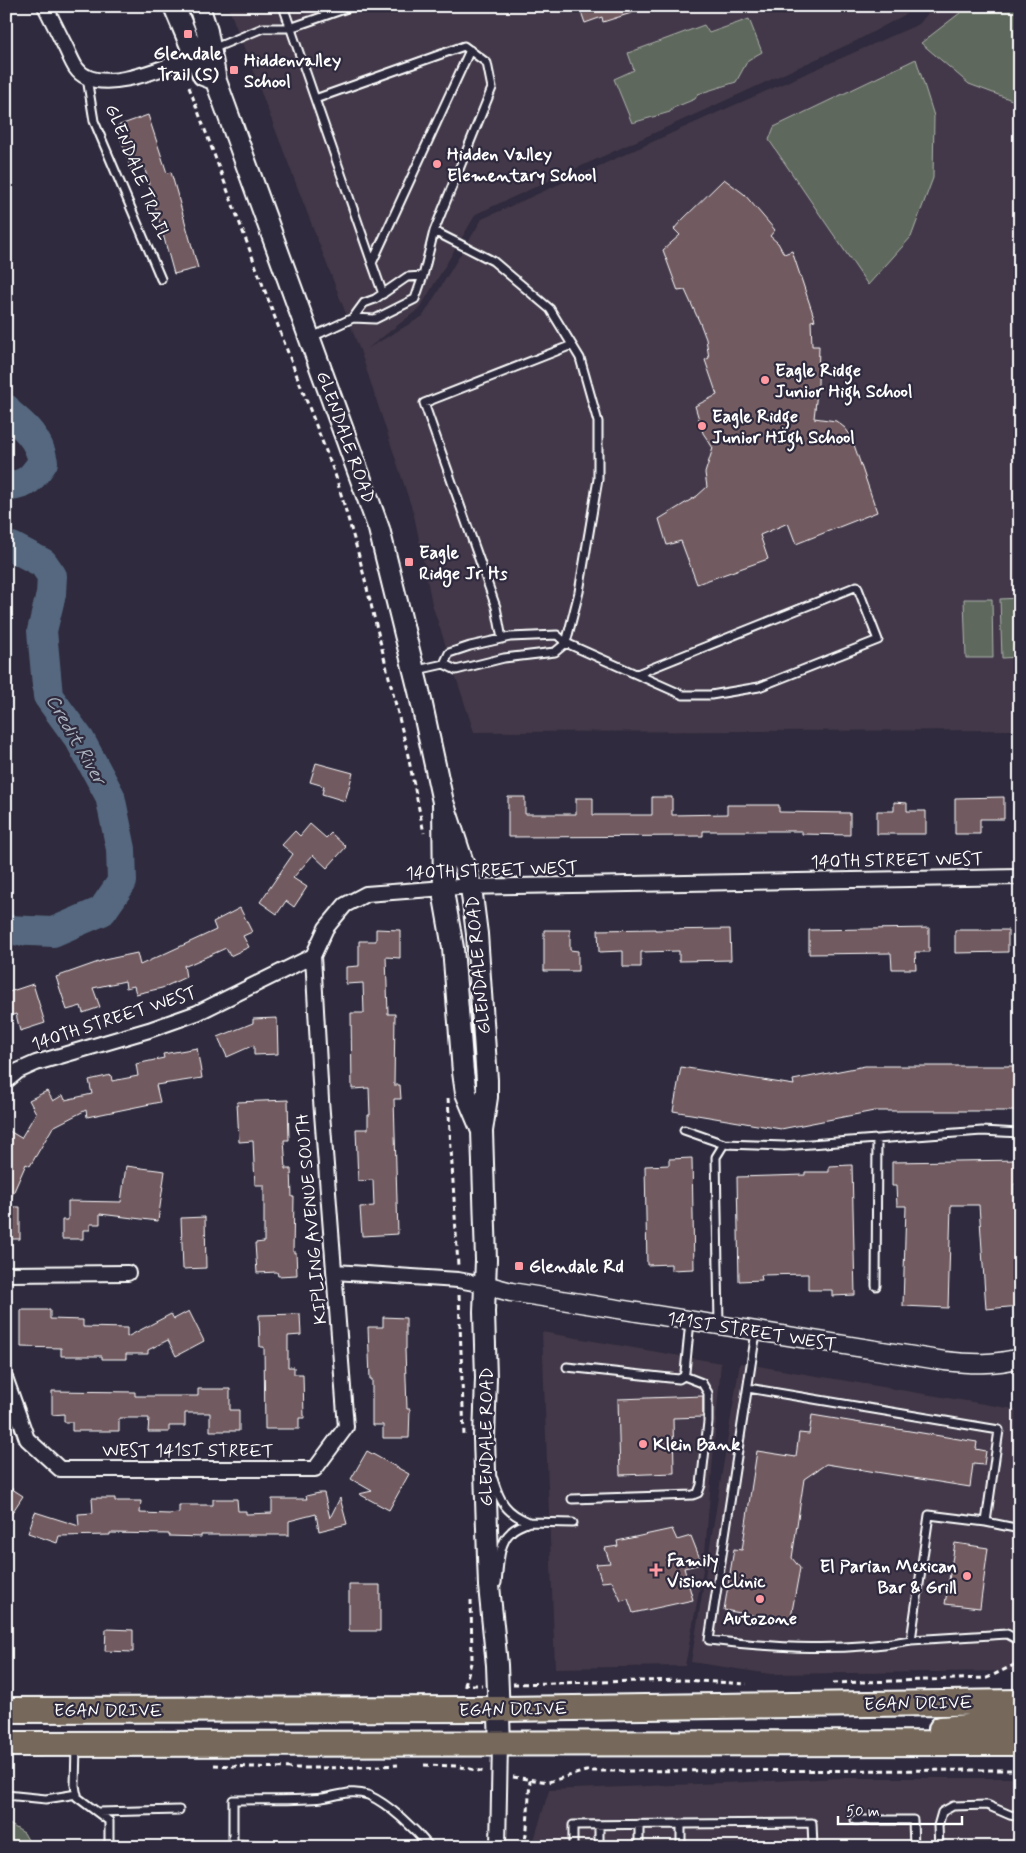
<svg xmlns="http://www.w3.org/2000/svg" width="1026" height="1853" viewBox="0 0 1026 1853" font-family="Mynerve,sans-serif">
  <rect width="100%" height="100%" fill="#2f2a3d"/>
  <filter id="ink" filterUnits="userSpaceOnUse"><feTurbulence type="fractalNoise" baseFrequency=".02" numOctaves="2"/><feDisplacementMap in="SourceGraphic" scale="10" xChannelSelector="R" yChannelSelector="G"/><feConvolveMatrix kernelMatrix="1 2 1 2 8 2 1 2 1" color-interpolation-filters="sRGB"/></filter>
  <g filter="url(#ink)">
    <path fill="#433848" d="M 228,6 L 921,6 L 856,41 L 476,214 L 420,308 L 367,349 L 423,316 L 482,219 L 714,114 L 919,24 L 934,6 L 1020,6 L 1020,730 L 474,732 L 432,604 L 414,515 L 361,353 Z
      M 542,1332 L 721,1363 L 704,1565 L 685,1666 L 555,1668 Z
      M 740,1363 L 1020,1410 L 1020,1671 L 770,1674 L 691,1662 Z
      M 841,1778 L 1020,1778 L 1020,1847 L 532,1847 L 549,1790 Z"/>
    <path fill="#5e685c" stroke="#aeb4ae" d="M 969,6 L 1020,6 L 1020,103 L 969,84 L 921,43 Z
      M 749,19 L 762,52 L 748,60 L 736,82 L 698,94 L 695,99 L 673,108 L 670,112 L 632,123 L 614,79 L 634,70 L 628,53 L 704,25 L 709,33 Z
      M 916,59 L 934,116 L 933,178 L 911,237 L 868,285 L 769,140 L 774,127 Z
      M 1020,598 L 1020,657 L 1002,658 L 1000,599 Z
      M 964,599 L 992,599 L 993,658 L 966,658 Z
      M 6,1822 L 24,1833 L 32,1847 L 6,1847 Z"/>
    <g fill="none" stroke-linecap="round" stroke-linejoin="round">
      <path stroke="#54677f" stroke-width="30" d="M 6,409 L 7,412 C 24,426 39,438 43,462 C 31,479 28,484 6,487
        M 6,548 L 12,547 L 43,563 L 52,576 L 51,594 L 42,631 L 48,696 L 80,740 L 110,796 L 121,849 L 122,882 L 102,911 L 53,932 L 8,930 L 6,929"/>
    </g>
    <path fill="#715a61" stroke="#fff" d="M 579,6 L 644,6 L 644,9 L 603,22 L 602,17 L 585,23 Z
      M 148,115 L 167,173 L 171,172 L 198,268 L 174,274 L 144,166 L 131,170 L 117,126 Z
      M 724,179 L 744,194 L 775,230 L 770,236 L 778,243 L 784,254 L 792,251 L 815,320 L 811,321 L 812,346 L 819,346 L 818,384 L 814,418 L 836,421 L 845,428 L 851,436 L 877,512 L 796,544 L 788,523 L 760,535 L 768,559 L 697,584 L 681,541 L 667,545 L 659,519 L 697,496 L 707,487 L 705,473 L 713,448 L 703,433 L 695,406 L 717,395 L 705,360 L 709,358 L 706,339 L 700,323 L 685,290 L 678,291 L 663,250 L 680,235 L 674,229 L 680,222 Z
      M 316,763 L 353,773 L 345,801 L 322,794 L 324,786 L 310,782 Z
      M 508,797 L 525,797 L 525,814 L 576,814 L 576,798 L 593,798 L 593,815 L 652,815 L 652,797 L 672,797 L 672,815 L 727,814 L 727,805 L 779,805 L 779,812 L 850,813 L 850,835 L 802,834 L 802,831 L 703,831 L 703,836 L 508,837 Z
      M 1004,797 L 1004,819 L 980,819 L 980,834 L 955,834 L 955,798 Z
      M 894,802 L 907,803 L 907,811 L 926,811 L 926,834 L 877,834 L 877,811 L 894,811 Z
      M 310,824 L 326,838 L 331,833 L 346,847 L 327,868 L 313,855 L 293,878 L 307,887 L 294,907 L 286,901 L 277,914 L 260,902 L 293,854 L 282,845 L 295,831 L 300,836 Z
      M 240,908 L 252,932 L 243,936 L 249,947 L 230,956 L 226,948 L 186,966 L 184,965 L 186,977 L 162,988 L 136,994 L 134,986 L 126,988 L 125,981 L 93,988 L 100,1007 L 83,1013 L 81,1006 L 67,1010 L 56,977 L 104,960 L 137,953 L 140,965 L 216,930 L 213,922 Z
      M 929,928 L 929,952 L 915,952 L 916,969 L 892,969 L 891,953 L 809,954 L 809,930 Z
      M 376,929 L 400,930 L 400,958 L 386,957 L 388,1014 L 395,1014 L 394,1085 L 400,1085 L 401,1099 L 394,1099 L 398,1234 L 362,1236 L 360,1207 L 374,1206 L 373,1180 L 358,1181 L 356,1129 L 368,1129 L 368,1115 L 370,1115 L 369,1088 L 352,1089 L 351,1013 L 364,1013 L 363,983 L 346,984 L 346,967 L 359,966 L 359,941 L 376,941 Z
      M 655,929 L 655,930 L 730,929 L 731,960 L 679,961 L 679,951 L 641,952 L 641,967 L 623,967 L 623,951 L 599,952 L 598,930 Z
      M 544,930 L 570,930 L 570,950 L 578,951 L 578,971 L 544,971 Z
      M 955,930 L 1008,930 L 1008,952 L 955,953 Z
      M 33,984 L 45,1023 L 20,1031 L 16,1014 L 6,1017 L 6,993 Z
      M 277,1018 L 278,1054 L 254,1055 L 254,1045 L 227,1057 L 218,1037 L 253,1023 L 253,1019 Z
      M 197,1048 L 202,1078 L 156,1085 L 160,1102 L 87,1117 L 86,1110 L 53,1127 L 30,1166 L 26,1164 L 7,1207 L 20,1207 L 20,1239 L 6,1239 L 6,1129 L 21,1138 L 36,1113 L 29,1100 L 47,1091 L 53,1101 L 63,1095 L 65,1100 L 92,1094 L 89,1080 L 111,1075 L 112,1081 L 138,1076 L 136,1064 L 164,1058 L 163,1054 Z
      M 865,1066 L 1020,1066 L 1020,1111 L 874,1111 L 781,1129 L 673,1111 L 681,1067 L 794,1085 L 793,1080 Z
      M 288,1100 L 289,1140 L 284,1140 L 286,1169 L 291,1169 L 292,1197 L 294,1197 L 293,1252 L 296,1252 L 297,1275 L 278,1276 L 277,1272 L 257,1273 L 255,1243 L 264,1242 L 264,1185 L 255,1185 L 253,1141 L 239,1142 L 237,1102 Z
      M 692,1158 L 694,1269 L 671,1270 L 671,1264 L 647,1265 L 645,1166 L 669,1165 L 669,1159 Z
      M 1020,1160 L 1020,1184 L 1014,1184 L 1015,1225 L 1020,1225 L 1020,1306 L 986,1309 L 979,1205 L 951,1205 L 948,1308 L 903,1306 L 906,1206 L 897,1206 L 896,1186 L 892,1186 L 892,1162 Z
      M 852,1165 L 855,1295 L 832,1296 L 832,1290 L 808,1290 L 808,1274 L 761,1275 L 762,1280 L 739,1281 L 737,1177 L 805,1175 L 805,1172 L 829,1172 L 829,1166 Z
      M 126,1166 L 165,1171 L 158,1221 L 100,1214 L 100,1224 L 90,1224 L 90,1230 L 83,1230 L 83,1239 L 62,1239 L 62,1220 L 68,1220 L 68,1201 L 121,1202 Z
      M 205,1217 L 206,1268 L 183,1269 L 181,1218 Z
      M 21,1310 L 50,1310 L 50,1319 L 83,1320 L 83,1327 L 127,1328 L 127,1337 L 171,1314 L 174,1319 L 189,1311 L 204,1341 L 176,1356 L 168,1340 L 148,1350 L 148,1354 L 126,1354 L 126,1359 L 102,1359 L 102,1356 L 61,1356 L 61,1348 L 21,1347 Z
      M 300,1314 L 301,1335 L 288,1336 L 288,1367 L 294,1367 L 294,1374 L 303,1374 L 304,1418 L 299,1418 L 299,1429 L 265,1429 L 264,1347 L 260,1347 L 259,1315 Z
      M 383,1317 L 406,1318 L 406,1349 L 405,1349 L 407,1409 L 410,1409 L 409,1438 L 383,1438 L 383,1425 L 372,1425 L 372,1379 L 370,1379 L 368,1327 L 383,1327 Z
      M 198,1389 L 230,1389 L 230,1410 L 239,1410 L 239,1431 L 210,1431 L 210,1413 L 185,1413 L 185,1426 L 169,1426 L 169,1432 L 148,1432 L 149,1418 L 119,1418 L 119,1431 L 72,1431 L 72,1422 L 64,1422 L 64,1414 L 52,1415 L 52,1391 L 135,1392 L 135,1396 L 198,1396 Z
      M 703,1396 L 703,1417 L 673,1418 L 674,1473 L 620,1475 L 618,1399 Z
      M 812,1415 L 977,1442 L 976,1449 L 986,1451 L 984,1465 L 973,1464 L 970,1487 L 826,1464 L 804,1479 L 792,1558 L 800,1568 L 790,1622 L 724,1610 L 734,1549 L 742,1550 L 757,1451 L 796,1457 L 799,1433 L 809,1434 Z
      M 367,1451 L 409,1474 L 389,1510 L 359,1494 L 372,1491 L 351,1479 Z
      M 6,1485 L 23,1496 L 6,1522 Z
      M 319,1493 L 324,1493 L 330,1518 L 340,1498 L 347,1524 L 319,1531 L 316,1514 L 289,1521 L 289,1535 L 201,1535 L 201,1537 L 169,1536 L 169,1534 L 110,1533 L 110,1535 L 59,1536 L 57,1543 L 28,1533 L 35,1512 L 79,1526 L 78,1514 L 93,1513 L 92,1498 L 115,1498 L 115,1501 L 141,1501 L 140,1513 L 169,1514 L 179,1513 L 179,1505 L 213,1505 L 213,1499 L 237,1499 L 238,1511 L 246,1511 L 246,1514 L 272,1513 L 272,1499 L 307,1499 L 306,1496 Z
      M 672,1529 L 677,1540 L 691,1536 L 702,1564 L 684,1568 L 693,1600 L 633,1613 L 628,1599 L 621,1601 L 612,1581 L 602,1582 L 596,1564 L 610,1563 L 605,1548 L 618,1546 L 617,1541 Z
      M 955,1543 L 988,1548 L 980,1608 L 945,1604 Z
      M 349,1585 L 380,1585 L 380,1631 L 349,1631 Z
      M 106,1629 L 133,1630 L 133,1652 L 105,1651 Z"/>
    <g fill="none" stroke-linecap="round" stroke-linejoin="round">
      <defs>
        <path id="service" d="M 283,6 L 315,99
          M 212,49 L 263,28 L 290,28 L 353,6
          M 470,50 L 372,263 L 315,99 L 464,46 L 487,63 L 492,88 L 434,231 L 493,261 L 550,309 L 580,358 L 598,422 L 598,479 L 579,592 L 566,643 L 683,695 L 711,695 L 759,687 L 878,640 L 857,586 L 637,674
          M 87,78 L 94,121 L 161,279
          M 372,263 L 383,294
          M 423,276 L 434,231
          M 312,337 L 353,318 L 375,319 L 415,299 L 423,276 L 407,277 L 375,299 L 364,303 L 353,318
          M 502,639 L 496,607 L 424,403 L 572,345
          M 417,670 L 444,664 L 456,670 L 504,658 L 555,652 L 566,643 L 557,635 L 510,637 L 470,646 L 449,653 L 444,664
          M 684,1130 L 724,1144 L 784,1146 L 982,1131 L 1020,1133
          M 876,1286 L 877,1139
          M 719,1324 L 716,1157 L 724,1144
          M 567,1367 L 679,1379 L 684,1376 L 685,1372 L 690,1321
          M 748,1388 L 999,1430 L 986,1522 L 929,1515 L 911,1640 C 845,1652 776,1648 709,1640 L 756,1332
          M 493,1479 C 500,1502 506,1513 529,1522 C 523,1525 515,1527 511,1532 C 498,1543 499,1568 497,1583
          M 572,1499 L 693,1495 L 698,1493 L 701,1485 L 708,1422 L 708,1393 L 702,1383 L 684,1376
          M 529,1522 L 573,1523
          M 986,1522 L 1020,1529
          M 911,1640 L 1007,1634 L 1020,1641
          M 76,1747 L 75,1785 L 77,1797 L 109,1821 L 109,1847
          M 6,1795 L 46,1799 L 77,1794
          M 99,1812 L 179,1810
          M 855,1820 L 913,1820 L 914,1847
          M 639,1824 L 639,1847
          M 599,1825 L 599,1847
          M 300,1847 L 233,1844 L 233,1800 C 263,1799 293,1801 322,1798 C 338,1796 351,1789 368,1795 C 389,1804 415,1829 430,1847
          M 573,1847 L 573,1825 L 681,1824
          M 681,1847 L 681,1824 L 812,1823 L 813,1847
          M 939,1847 L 938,1826 L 942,1812 L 953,1806 L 987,1805 L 1010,1815 L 1020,1817"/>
        <path id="minor" d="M 45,6 C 52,20 59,34 66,48 C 69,54 72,62 76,68 C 98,100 175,63 202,53
          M 6,1081 L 18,1071 L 36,1063 L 149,1030 L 197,1013 L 313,956 L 326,928 L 345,905 L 366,894 L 458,887 L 1020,877
          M 335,1272 L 458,1280 L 485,1285
          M 6,1274 L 128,1273
          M 6,1380 L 27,1439 L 60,1469 L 315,1469 L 346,1427 L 321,1100 L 313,956
          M 498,1847 L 500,1743"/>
        <path id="tertiary" d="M 485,1285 L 511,1292 L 945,1361 C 971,1364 994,1365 1020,1358"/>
        <path id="secondary" d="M 174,6 L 203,75 L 214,79
          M 199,6 L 207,31 L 216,81 L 379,529 L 419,691 L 443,802 L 471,887 L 477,934 L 487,1080 L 487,1097 L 482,1131 L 466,1093 L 463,1072 L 453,948 L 444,897 L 443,802
          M 482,1131 L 486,1260 L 484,1312 L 486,1378 L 484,1438 L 485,1471 L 489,1586 L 497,1665 L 500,1743"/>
        <path id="trunk" d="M 6,1710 L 499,1709 L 1020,1702
          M 941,1729 L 1005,1724 L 1020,1721
          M 6,1744 L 1020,1743"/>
      </defs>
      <use href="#service" stroke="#fff" stroke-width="11"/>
      <use href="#minor" stroke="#fff" stroke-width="18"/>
      <use href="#tertiary" stroke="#fff" stroke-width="21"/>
      <use href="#secondary" stroke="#fff" stroke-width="24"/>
      <use href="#trunk" stroke="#fff" stroke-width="28"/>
      <path stroke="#fff" stroke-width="3" stroke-dasharray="5 4" stroke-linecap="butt" d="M 189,87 L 290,358 L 336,477 L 359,556 L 406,746 L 424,833
        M 448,1098 L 458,1266
        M 459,1295 L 464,1436
        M 833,1683 L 987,1678 L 1016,1664 L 1020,1664
        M 513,1684 L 684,1680 L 747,1684
        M 465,1685 L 472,1659 L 471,1599
        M 465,1687 L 465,1685 L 482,1685
        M 214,1765 C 275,1769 337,1769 398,1765
        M 424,1765 L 456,1766 L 485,1772
        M 513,1777 L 548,1782 L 586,1771 L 1020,1770
        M 524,1847 L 527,1828 L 530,1780"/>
      <use href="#service" stroke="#2f2a3d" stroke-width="7"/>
      <use href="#minor" stroke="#2f2a3d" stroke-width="14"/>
      <use href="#tertiary" stroke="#2f2a3d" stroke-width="18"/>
      <use href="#secondary" stroke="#2f2a3d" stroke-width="20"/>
      <use href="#trunk" stroke="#76695c" stroke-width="24"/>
    </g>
  </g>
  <g fill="#ff9aa2" stroke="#2f2a3d" stroke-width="2">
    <rect x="183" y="29" width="10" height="10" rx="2.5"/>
    <rect x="229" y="65" width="10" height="10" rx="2.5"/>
    <circle cx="437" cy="164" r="5"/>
    <circle cx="765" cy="380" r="5"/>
    <circle cx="702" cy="426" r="5"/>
    <rect x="404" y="557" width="10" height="10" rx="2.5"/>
    <rect x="514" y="1261" width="10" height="10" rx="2.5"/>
    <circle cx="643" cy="1444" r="5"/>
    <path d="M653.5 1562.5h5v5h5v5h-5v5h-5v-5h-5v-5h5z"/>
    <circle cx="967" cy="1576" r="5"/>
    <circle cx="760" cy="1599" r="5"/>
  </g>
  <g text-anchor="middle" stroke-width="4.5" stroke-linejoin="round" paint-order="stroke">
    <g font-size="18" font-weight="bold" fill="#fff" stroke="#2f2a3d" text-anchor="start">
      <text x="188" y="59" text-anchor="middle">Glendale<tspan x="188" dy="21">Trail (S)</tspan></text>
      <text x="244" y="66">Hiddenvalley<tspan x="244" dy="21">School</tspan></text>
      <text x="447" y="160">Hidden Valley<tspan x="447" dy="21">Elementary School</tspan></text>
      <text x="775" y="376">Eagle Ridge<tspan x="775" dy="21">Junior High School</tspan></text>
      <text x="712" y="422">Eagle Ridge<tspan x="712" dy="21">Junior HIgh School</tspan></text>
      <text x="419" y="558">Eagle<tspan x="419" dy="21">Ridge Jr Hs</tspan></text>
      <text x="529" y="1272">Glendale Rd</text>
      <text x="653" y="1450">Klein Bank</text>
      <text x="667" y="1566">Family<tspan x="667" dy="21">Vision Clinic</tspan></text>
      <text x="957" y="1572" text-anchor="end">El Parian Mexican<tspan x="957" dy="21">Bar &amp; Grill</tspan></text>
      <text x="760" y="1624" text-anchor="middle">Autozone</text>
    </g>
    <g font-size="18" fill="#fff" stroke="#2f2a3d">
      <text transform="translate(138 172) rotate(68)" y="6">GLENDALE TRAIL</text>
      <text transform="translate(346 437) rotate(70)" y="6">GLENDALE ROAD</text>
      <text transform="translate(897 860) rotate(-1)" y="6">140TH STREET WEST</text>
      <text transform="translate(492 870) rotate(-2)" y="6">140TH STREET WEST</text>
      <text transform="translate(478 965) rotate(-95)" y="6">GLENDALE ROAD</text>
      <text transform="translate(114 1018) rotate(-18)" y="6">140TH STREET WEST</text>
      <text transform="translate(311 1219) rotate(-95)" y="6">KIPLING AVENUE SOUTH</text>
      <text transform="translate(752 1331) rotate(9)" y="6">141ST STREET WEST</text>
      <text transform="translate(486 1437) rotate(-90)" y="6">GLENDALE ROAD</text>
      <text x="188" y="1456">WEST 141ST STREET</text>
      <text transform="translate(918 1703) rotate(-1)" y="6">EGAN DRIVE</text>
      <text transform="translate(513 1709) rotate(-1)" y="6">EGAN DRIVE</text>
      <text x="108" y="1716">EGAN DRIVE</text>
    </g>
    <g font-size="19" font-style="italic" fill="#aab3bf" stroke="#2f2a3d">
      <text transform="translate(77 739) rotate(60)" y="7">Credit River</text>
    </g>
  </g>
  <rect width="1026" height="1853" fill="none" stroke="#2f2a3d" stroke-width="25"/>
  <rect x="12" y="12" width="1001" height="1828" fill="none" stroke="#fff" stroke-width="2" filter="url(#ink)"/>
  <path d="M838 1816v8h124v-8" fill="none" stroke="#ffffff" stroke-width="2.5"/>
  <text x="846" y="1816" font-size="15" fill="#ffffff" stroke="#2f2a3d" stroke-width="4" paint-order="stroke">50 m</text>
</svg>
